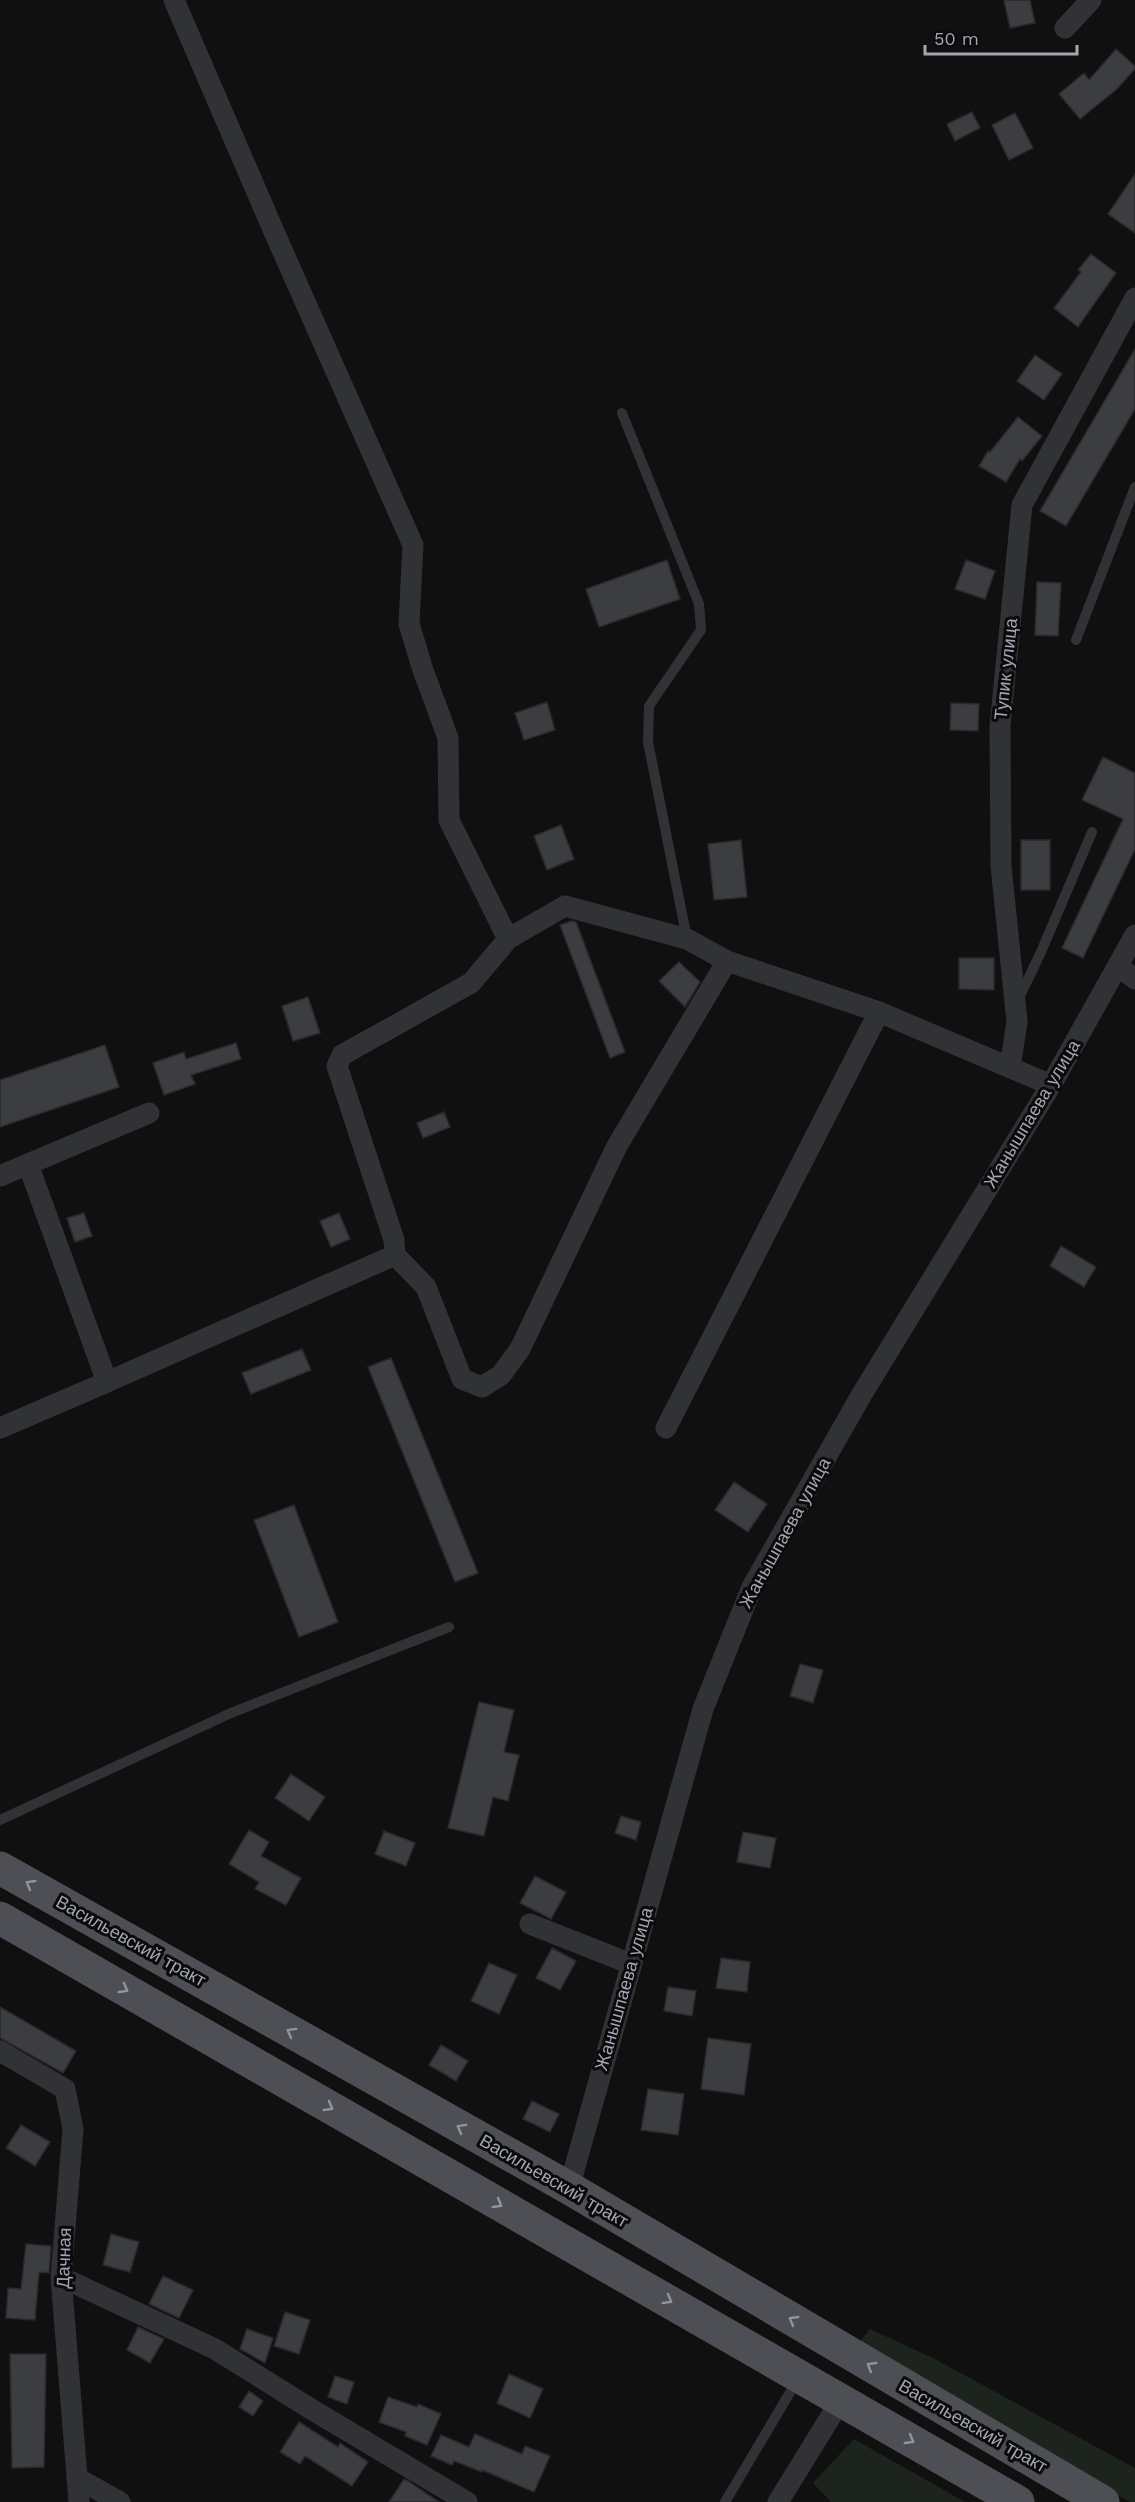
<svg xmlns="http://www.w3.org/2000/svg" width="1135" height="2502" viewBox="0 0 1135 2502" font-family="'Work Sans',sans-serif">
  <rect width="100%" height="100%" fill="#101011"/>
  <path fill="#1c241d" d="M 870,2329 L 933,2358 L 1135,2468 L 1135,2502 L 1130,2502 L 858,2344 Z
    M 854,2439 L 965,2502 L 831,2502 L 813,2483 Z"/>
  <path fill="#3c3d41" stroke="#2a2a2d" stroke-width="1.5" d="M 1004,0 L 1030,0 L 1035,23 L 1010,28 Z
    M 1116,49 L 1135,66 L 1135,69 L 1117,89 L 1080,119 L 1059,94 L 1084,73 L 1089,80 Z
    M 972,112 L 980,128 L 955,141 L 947,124 Z
    M 1015,113 L 1033,148 L 1009,160 L 992,125 Z
    M 1135,174 L 1135,233 L 1108,214 Z
    M 1091,254 L 1116,273 L 1078,327 L 1054,308 L 1081,272 L 1078,270 Z
    M 1135,349 L 1135,409 L 1066,526 L 1040,511 Z
    M 1035,355 L 1062,374 L 1044,400 L 1017,381 Z
    M 1018,417 L 1042,436 L 1022,461 L 1020,459 L 1006,482 L 979,466 L 988,451 L 990,452 Z
    M 667,560 L 680,599 L 599,627 L 586,589 Z
    M 966,560 L 995,571 L 985,599 L 955,589 Z
    M 1037,582 L 1061,583 L 1058,636 L 1035,635 Z
    M 547,702 L 555,730 L 524,740 L 515,713 Z
    M 951,703 L 979,704 L 978,731 L 950,730 Z
    M 1103,757 L 1135,773 L 1135,849 L 1083,958 L 1062,948 L 1123,819 L 1082,800 Z
    M 561,825 L 574,859 L 547,870 L 534,836 Z
    M 741,840 L 747,897 L 714,900 L 708,844 Z
    M 1021,840 L 1050,840 L 1050,890 L 1021,890 Z
    M 571,921 L 576,922 L 625,1052 L 610,1058 L 560,925 Z
    M 959,958 L 994,958 L 994,990 L 959,989 Z
    M 679,962 L 700,982 L 685,1007 L 659,981 Z
    M 308,997 L 320,1033 L 293,1041 L 282,1006 Z
    M 236,1043 L 241,1059 L 191,1075 L 195,1084 L 164,1095 L 153,1063 L 184,1052 L 186,1059 Z
    M 105,1045 L 119,1087 L 0,1127 L 0,1080 Z
    M 444,1112 L 450,1127 L 423,1138 L 417,1123 Z
    M 84,1213 L 92,1236 L 75,1242 L 67,1218 Z
    M 339,1213 L 350,1239 L 331,1247 L 320,1221 Z
    M 1061,1246 L 1096,1267 L 1084,1287 L 1050,1266 Z
    M 302,1349 L 311,1370 L 251,1394 L 242,1373 Z
    M 391,1358 L 478,1573 L 455,1582 L 368,1367 Z
    M 734,1482 L 767,1504 L 748,1532 L 715,1510 Z
    M 294,1505 L 338,1622 L 299,1637 L 254,1520 Z
    M 800,1664 L 823,1670 L 813,1703 L 790,1696 Z
    M 479,1702 L 514,1710 L 504,1752 L 519,1755 L 508,1801 L 493,1797 L 484,1836 L 448,1828 Z
    M 291,1774 L 325,1797 L 309,1821 L 275,1798 Z
    M 621,1816 L 641,1822 L 636,1840 L 615,1833 Z
    M 249,1830 L 269,1842 L 261,1856 L 301,1878 L 286,1905 L 255,1889 L 259,1882 L 229,1864 Z
    M 384,1831 L 415,1843 L 406,1866 L 375,1854 Z
    M 743,1832 L 776,1838 L 770,1868 L 737,1862 Z
    M 535,1876 L 566,1892 L 551,1919 L 520,1903 Z
    M 552,1948 L 576,1961 L 560,1990 L 536,1978 Z
    M 721,1958 L 750,1962 L 747,1992 L 716,1988 Z
    M 489,1963 L 517,1975 L 499,2014 L 471,2001 Z
    M 668,1987 L 696,1991 L 692,2016 L 664,2011 Z
    M 0,2007 L 76,2051 L 63,2073 L 0,2038 Z
    M 708,2038 L 751,2044 L 744,2095 L 701,2089 Z
    M 441,2045 L 468,2061 L 456,2081 L 429,2065 Z
    M 648,2089 L 684,2094 L 678,2135 L 641,2130 Z
    M 532,2101 L 559,2114 L 550,2132 L 523,2119 Z
    M 21,2125 L 50,2142 L 35,2166 L 6,2148 Z
    M 111,2234 L 139,2242 L 130,2272 L 103,2265 Z
    M 26,2244 L 51,2246 L 49,2273 L 39,2272 L 35,2320 L 6,2318 L 8,2288 L 21,2289 Z
    M 163,2276 L 193,2290 L 179,2318 L 149,2304 Z
    M 285,2312 L 310,2320 L 299,2354 L 274,2346 Z
    M 138,2327 L 164,2339 L 150,2363 L 127,2350 Z
    M 247,2329 L 273,2338 L 265,2363 L 240,2349 Z
    M 10,2354 L 46,2354 L 44,2467 L 12,2468 Z
    M 509,2374 L 543,2389 L 530,2418 L 497,2403 Z
    M 335,2376 L 354,2382 L 347,2404 L 328,2397 Z
    M 249,2391 L 263,2401 L 253,2416 L 239,2407 Z
    M 388,2397 L 417,2407 L 418,2404 L 441,2414 L 427,2445 L 405,2436 L 406,2432 L 379,2422 Z
    M 299,2422 L 338,2447 L 340,2443 L 368,2462 L 352,2486 L 305,2456 L 300,2464 L 280,2452 Z
    M 475,2434 L 522,2454 L 525,2446 L 550,2456 L 534,2492 L 482,2470 L 482,2472 L 454,2461 L 452,2465 L 431,2456 L 441,2435 L 469,2447 Z
    M 404,2479 L 408,2481 L 439,2502 L 389,2502 Z"/>
  <g fill="none" stroke-linecap="round" stroke-linejoin="round">
    <path stroke="#313236" stroke-width="10" d="M 622,413 L 699,604 L 701,630 L 649,706 L 648,742 L 687,939
      M 1076,640 L 1135,487
      M 1018,1000 L 1041,952 L 1092,832
      M 0,1820 L 231,1713 L 449,1627
      M 725,2502 L 798,2379"/>
    <path stroke="#313236" stroke-width="21" d="M 174,0 L 275,234 L 413,545 L 409,624 L 423,670 L 448,738 L 449,820 L 508,939 L 565,906 L 687,939 L 727,961 L 879,1012 L 1051,1085
      M 1065,28 L 1091,0
      M 1118,966 L 1135,979
      M 1010,1068 L 1017,1022 L 1001,866 L 1000,726 L 1022,505 L 1135,298
      M 0,1176 L 149,1113
      M 395,1255 L 426,1287 L 462,1379 L 482,1387 L 501,1375 L 520,1349 L 617,1146 L 727,961
      M 107,1382 L 395,1255 L 394,1240 L 337,1066 L 342,1055 L 471,983 L 508,939
      M 0,1428 L 107,1382 L 28,1164
      M 666,1428 L 879,1012
      M 530,1924 L 631,1964
      M 0,2051 L 65,2089 L 73,2129 L 61,2277 L 79,2502
      M 569,2188 L 703,1709 L 752,1587 L 862,1394 L 1051,1085 L 1135,935
      M 61,2277 L 215,2349 L 311,2409 L 467,2502
      M 77,2478 L 120,2502
      M 778,2502 L 841,2400"/>
    <path stroke="#4d4f55" stroke-width="33" d="M 0,1868 L 569,2188 L 1103,2502
      M 0,1918 L 1018,2502"/>
  </g>
  <defs><path id="oneway-chevron" d="M-2-3.5L2.5 0L-2 3.5" fill="none" stroke-width="1.6" stroke-linecap="round" stroke-linejoin="round" transform="scale(1.5)"/></defs>
  <g stroke="#90959f">
    <use href="#oneway-chevron" transform="translate(30 1884) rotate(-150)"/>
    <use href="#oneway-chevron" transform="translate(124 1989) rotate(30)"/>
    <use href="#oneway-chevron" transform="translate(291 2032) rotate(-151)"/>
    <use href="#oneway-chevron" transform="translate(329 2107) rotate(30)"/>
    <use href="#oneway-chevron" transform="translate(461 2128) rotate(-151)"/>
    <use href="#oneway-chevron" transform="translate(498 2204) rotate(30)"/>
    <use href="#oneway-chevron" transform="translate(668 2300) rotate(30)"/>
    <use href="#oneway-chevron" transform="translate(793 2320) rotate(-150)"/>
    <use href="#oneway-chevron" transform="translate(871 2366) rotate(-149)"/>
    <use href="#oneway-chevron" transform="translate(910 2440) rotate(30)"/>
  </g>
  <g text-anchor="middle" stroke-width="6" stroke-linejoin="round" paint-order="stroke">
    <g font-size="18" fill="#a1a6b2" stroke="#0b0b0c">
      <text transform="translate(1006 669) rotate(-84)" y="6">Тупик улица</text>
      <text transform="translate(1032 1114) rotate(-59)" y="6">Жанышпаева улица</text>
      <text transform="translate(785 1533) rotate(-61)" y="6">Жанышпаева улица</text>
      <text transform="translate(131 1941) rotate(29)" y="6">Васильевский тракт</text>
      <text transform="translate(624 1989) rotate(-74)" y="6">Жанышпаева улица</text>
      <text transform="translate(554 2181) rotate(30)" y="6">Васильевский тракт</text>
      <text transform="translate(64 2258) rotate(-88)" y="6">Дачная</text>
      <text transform="translate(973 2426) rotate(30)" y="6">Васильевский тракт</text>
    </g>
  </g>
  <path d="M925 45v9h152v-9" fill="none" stroke="#a1a6b2" stroke-width="3"/>
  <text x="934" y="45" font-size="18" fill="#a1a6b2" stroke="#0b0b0c" stroke-width="4.5" paint-order="stroke">50 m</text>
</svg>
